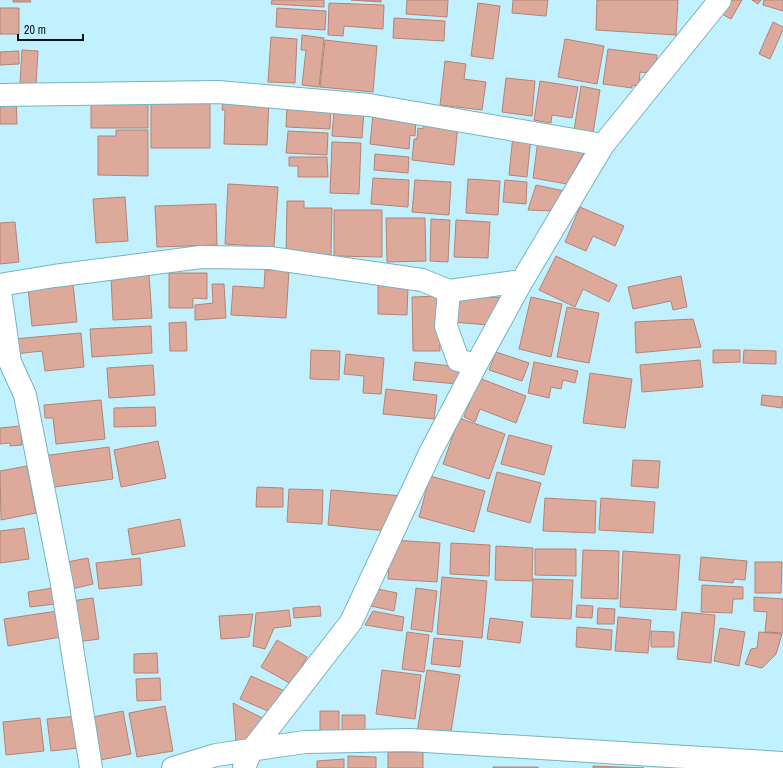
<svg xmlns="http://www.w3.org/2000/svg" width="783" height="768" viewBox="0 0 783 768" font-family="'Archivo Narrow',sans-serif">
  <rect width="100%" height="100%" fill="#c1f1fe"/>
  <path fill="#dda99a" stroke="#b48375" d="M 13,0 L 30,0 L 31,2 L 13,2 Z
    M 272,0 L 324,0 L 324,7 L 271,4 Z
    M 351,0 L 381,0 L 381,2 Z
    M 407,0 L 448,0 L 447,17 L 406,14 Z
    M 513,0 L 548,0 L 546,16 L 512,13 Z
    M 597,0 L 678,0 L 676,35 L 596,30 Z
    M 727,0 L 742,0 L 731,19 L 720,13 Z
    M 752,0 L 761,0 L 758,4 Z
    M 764,0 L 783,0 L 783,11 L 763,5 Z
    M 329,3 L 384,5 L 383,29 L 344,26 L 343,36 L 328,35 Z
    M 478,3 L 500,6 L 493,59 L 471,56 Z
    M 0,8 L 19,8 L 19,34 L 0,34 Z
    M 277,8 L 326,11 L 325,30 L 276,27 Z
    M 394,18 L 445,21 L 444,41 L 393,38 Z
    M 773,22 L 783,27 L 783,30 L 770,59 L 759,54 Z
    M 302,35 L 324,38 L 319,87 L 302,85 L 306,50 L 301,50 Z
    M 271,37 L 297,39 L 295,83 L 268,82 Z
    M 565,39 L 604,46 L 597,84 L 558,77 Z
    M 325,40 L 377,46 L 373,92 L 320,87 Z
    M 608,49 L 657,55 L 655,74 L 640,72 L 639,86 L 632,85 L 632,88 L 603,84 Z
    M 22,50 L 38,51 L 36,84 L 20,83 Z
    M 19,51 L 19,64 L 0,65 L 0,52 Z
    M 445,61 L 466,64 L 464,79 L 486,82 L 482,110 L 440,105 Z
    M 506,78 L 535,81 L 532,116 L 502,112 Z
    M 540,81 L 578,87 L 572,118 L 552,115 L 551,123 L 534,120 Z
    M 581,86 L 600,90 L 593,133 L 574,130 Z
    M 16,98 L 17,124 L 0,124 L 0,99 Z
    M 91,99 L 148,101 L 148,128 L 91,128 Z
    M 151,99 L 210,99 L 210,148 L 151,148 Z
    M 269,100 L 267,145 L 224,144 L 225,110 L 222,110 L 223,101 Z
    M 287,103 L 331,105 L 330,129 L 286,127 Z
    M 334,110 L 364,111 L 362,138 L 332,136 Z
    M 373,114 L 416,119 L 415,136 L 410,135 L 409,149 L 370,144 Z
    M 424,121 L 458,125 L 454,165 L 412,160 L 414,139 L 417,139 L 418,128 L 423,129 Z
    M 116,130 L 148,130 L 148,176 L 98,175 L 98,136 L 116,136 Z
    M 288,131 L 328,133 L 327,155 L 286,153 Z
    M 513,135 L 531,137 L 527,177 L 509,175 Z
    M 538,140 L 587,147 L 567,184 L 533,178 Z
    M 332,142 L 361,143 L 359,194 L 330,193 Z
    M 375,154 L 409,157 L 408,173 L 374,170 Z
    M 289,157 L 327,157 L 328,177 L 298,177 L 298,166 L 289,166 Z
    M 373,178 L 409,180 L 408,207 L 371,204 Z
    M 468,179 L 500,181 L 498,215 L 466,213 Z
    M 415,180 L 451,182 L 449,215 L 412,212 Z
    M 505,180 L 527,182 L 526,204 L 503,202 Z
    M 228,184 L 278,187 L 274,247 L 225,244 Z
    M 536,185 L 564,191 L 554,211 L 528,210 Z
    M 125,197 L 128,241 L 96,243 L 93,199 Z
    M 287,201 L 304,201 L 304,208 L 332,208 L 331,255 L 286,254 Z
    M 216,204 L 217,245 L 157,247 L 155,206 Z
    M 580,207 L 624,226 L 615,246 L 593,236 L 586,251 L 565,242 Z
    M 334,210 L 382,210 L 382,257 L 334,256 Z
    M 386,218 L 425,218 L 426,261 L 387,262 Z
    M 431,219 L 450,220 L 448,262 L 430,261 Z
    M 456,220 L 490,222 L 488,258 L 454,257 Z
    M 15,222 L 19,262 L 0,264 L 0,223 Z
    M 556,256 L 617,285 L 609,302 L 583,289 L 575,307 L 539,290 Z
    M 265,270 L 289,271 L 286,318 L 231,315 L 233,286 L 264,288 Z
    M 169,273 L 207,273 L 207,299 L 193,298 L 193,308 L 169,308 Z
    M 149,275 L 152,318 L 113,320 L 111,278 Z
    M 681,276 L 687,307 L 673,310 L 671,301 L 633,309 L 628,287 Z
    M 73,284 L 77,322 L 32,326 L 28,288 Z
    M 212,284 L 224,284 L 226,318 L 195,320 L 195,305 L 213,303 Z
    M 378,285 L 408,286 L 407,315 L 378,314 Z
    M 454,293 L 503,298 L 489,325 L 452,322 Z
    M 439,296 L 440,351 L 413,351 L 412,297 Z
    M 531,297 L 562,304 L 551,357 L 519,349 Z
    M 567,307 L 599,313 L 589,363 L 557,357 Z
    M 693,319 L 701,347 L 636,353 L 635,322 Z
    M 186,322 L 187,351 L 170,351 L 169,323 Z
    M 151,326 L 152,353 L 92,357 L 90,329 Z
    M 81,333 L 84,367 L 45,371 L 42,351 L 15,354 L 13,339 Z
    M 311,350 L 340,351 L 339,380 L 310,379 Z
    M 713,350 L 740,350 L 740,362 L 713,363 Z
    M 744,350 L 776,351 L 776,364 L 743,363 Z
    M 496,352 L 529,363 L 522,381 L 489,370 Z
    M 346,354 L 384,358 L 381,394 L 363,393 L 364,376 L 344,374 Z
    M 700,360 L 703,387 L 642,392 L 640,365 Z
    M 415,362 L 460,367 L 458,384 L 413,380 Z
    M 534,362 L 578,371 L 575,383 L 563,380 L 561,389 L 551,387 L 549,398 L 528,393 Z
    M 153,365 L 155,395 L 109,398 L 107,368 Z
    M 590,373 L 632,379 L 625,428 L 583,423 Z
    M 479,378 L 526,396 L 516,423 L 480,409 L 475,422 L 464,417 Z
    M 386,389 L 437,395 L 434,419 L 383,414 Z
    M 762,395 L 783,397 L 782,408 L 761,405 Z
    M 101,400 L 105,439 L 56,444 L 53,418 L 45,418 L 44,405 Z
    M 155,407 L 156,426 L 114,427 L 114,408 Z
    M 459,418 L 505,434 L 489,479 L 443,464 Z
    M 20,426 L 22,445 L 10,446 L 10,443 L 0,444 L 0,428 Z
    M 509,435 L 552,446 L 544,475 L 501,464 Z
    M 158,441 L 166,478 L 121,487 L 114,450 Z
    M 109,447 L 113,479 L 47,488 L 43,456 Z
    M 633,460 L 660,461 L 658,488 L 631,486 Z
    M 27,466 L 36,513 L 1,520 L 0,471 Z
    M 497,472 L 541,483 L 530,523 L 487,511 Z
    M 430,476 L 485,491 L 474,532 L 419,517 Z
    M 257,487 L 283,488 L 283,507 L 256,507 Z
    M 289,489 L 323,490 L 322,524 L 287,522 Z
    M 331,490 L 403,496 L 387,531 L 328,525 Z
    M 545,498 L 596,501 L 595,533 L 543,531 Z
    M 601,498 L 655,502 L 653,533 L 599,530 Z
    M 180,519 L 185,546 L 132,555 L 128,529 Z
    M 24,528 L 29,559 L 0,563 L 0,531 Z
    M 391,540 L 440,543 L 437,582 L 388,579 Z
    M 451,543 L 490,545 L 489,576 L 450,574 Z
    M 496,546 L 533,548 L 532,581 L 495,580 Z
    M 535,549 L 576,549 L 576,576 L 535,575 Z
    M 583,550 L 619,551 L 618,599 L 581,598 Z
    M 623,551 L 680,555 L 676,610 L 620,607 Z
    M 701,557 L 747,561 L 745,580 L 734,579 L 733,583 L 699,580 Z
    M 88,558 L 93,584 L 72,589 L 67,562 Z
    M 140,558 L 142,585 L 99,589 L 96,563 Z
    M 755,562 L 782,562 L 781,593 L 755,593 Z
    M 442,577 L 487,581 L 482,638 L 437,634 Z
    M 533,579 L 573,580 L 571,619 L 531,617 Z
    M 702,585 L 743,587 L 743,599 L 733,599 L 732,613 L 701,612 Z
    M 53,588 L 55,604 L 30,607 L 28,592 Z
    M 416,588 L 437,591 L 432,632 L 411,629 Z
    M 378,589 L 397,593 L 394,611 L 371,606 Z
    M 754,597 L 783,599 L 783,633 L 765,632 L 767,612 L 754,611 Z
    M 93,598 L 99,639 L 77,642 L 71,601 Z
    M 577,605 L 593,606 L 592,618 L 576,617 Z
    M 320,606 L 321,616 L 294,618 L 293,608 Z
    M 598,608 L 615,609 L 614,624 L 597,624 Z
    M 289,610 L 291,626 L 274,628 L 265,649 L 253,646 L 256,613 Z
    M 57,611 L 61,637 L 8,646 L 4,619 Z
    M 373,611 L 404,617 L 402,631 L 365,625 Z
    M 682,612 L 715,615 L 711,663 L 677,659 Z
    M 253,614 L 249,637 L 221,639 L 219,616 Z
    M 618,617 L 651,620 L 648,653 L 615,651 Z
    M 490,618 L 523,622 L 520,643 L 487,639 Z
    M 577,627 L 612,630 L 611,650 L 576,647 Z
    M 720,628 L 745,632 L 739,666 L 714,661 Z
    M 651,631 L 674,632 L 674,647 L 651,647 Z
    M 407,632 L 429,635 L 424,672 L 402,669 Z
    M 759,632 L 782,634 L 776,654 L 762,668 L 745,664 L 751,649 L 757,648 Z
    M 434,638 L 463,641 L 460,667 L 431,664 Z
    M 277,640 L 307,657 L 291,684 L 261,667 Z
    M 157,653 L 158,673 L 134,673 L 134,654 Z
    M 382,670 L 421,675 L 415,719 L 376,714 Z
    M 427,670 L 460,675 L 450,738 L 417,733 Z
    M 251,676 L 287,692 L 277,715 L 240,699 Z
    M 160,678 L 161,700 L 137,701 L 136,679 Z
    M 233,703 L 268,721 L 247,743 L 236,742 Z
    M 165,706 L 173,751 L 137,757 L 129,713 Z
    M 123,711 L 131,754 L 100,760 L 93,717 Z
    M 320,711 L 339,711 L 339,735 L 320,735 Z
    M 342,715 L 365,715 L 365,734 L 342,733 Z
    M 76,716 L 79,748 L 51,751 L 47,719 Z
    M 40,718 L 44,751 L 6,755 L 3,722 Z
    M 388,752 L 423,752 L 423,768 L 388,768 Z
    M 348,756 L 376,757 L 376,768 L 348,768 Z
    M 344,759 L 344,768 L 317,768 L 317,761 Z
    M 593,766 L 644,768 L 593,768 Z
    M 493,767 L 538,767 L 538,768 L 493,768 Z"/>
  <g fill="none" stroke-linecap="round" stroke-linejoin="round">
    <defs>
      <path id="minor" d="M 0,95 L 218,92 L 369,105 L 603,145
        M 0,285 L 54,276 L 201,257 L 270,258 L 422,280 L 449,291 L 522,281
        M 0,291 L 10,362 L 25,395 L 62,584 L 91,768
        M 449,291 L 446,326 L 458,360 L 476,365
        M 173,768 L 216,755 L 305,742 L 409,740 L 783,763
        M 244,768 L 251,751 L 351,622 L 430,453 L 476,365 L 522,281 L 603,145 L 720,0"/>
    </defs>
    <use href="#minor" stroke="#77b2c1" stroke-width="24"/>
    <use href="#minor" stroke="#fff" stroke-width="22"/>
  </g>
  <path d="M18 34v6h65v-6" fill="none" stroke="#001218" stroke-width="2"/>
  <text x="24" y="34" font-size="12" fill="#001218" stroke="#c1f1fe" stroke-width="3" paint-order="stroke">20 m</text>
</svg>
